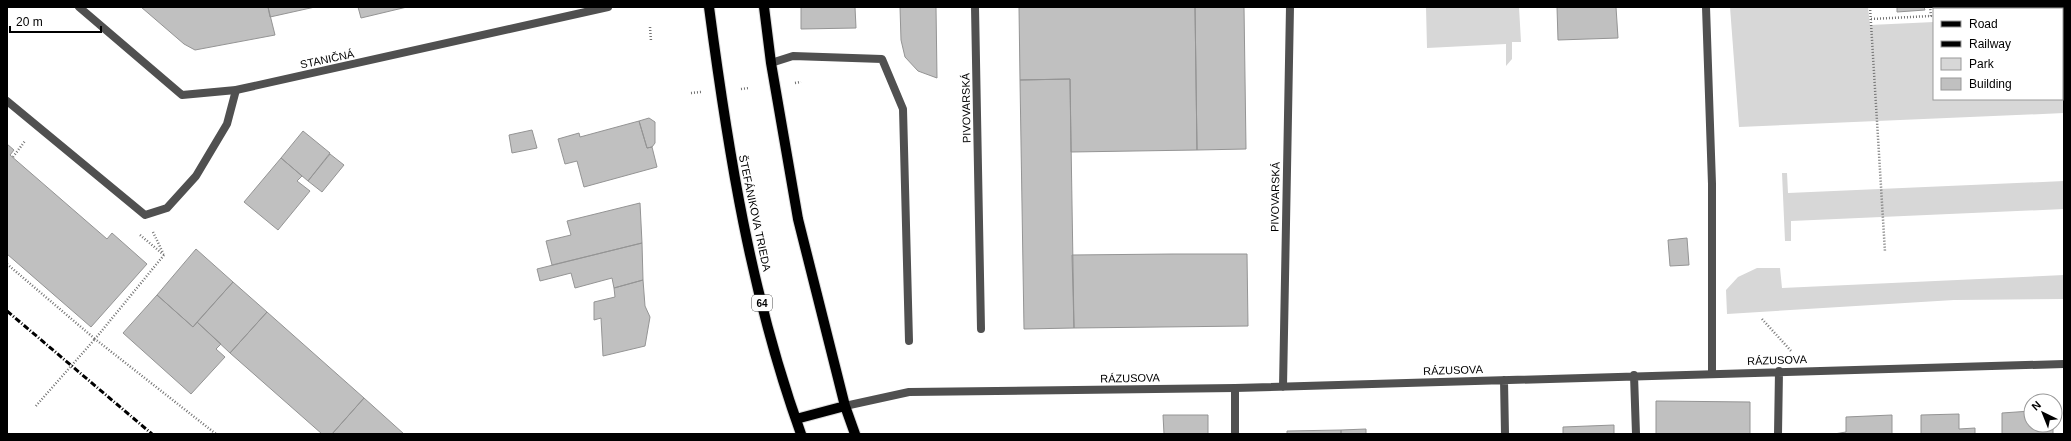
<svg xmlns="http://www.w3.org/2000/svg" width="2071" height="441" viewBox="0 0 2071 441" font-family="Helvetica,sans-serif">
  <rect width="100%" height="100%" fill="#fff"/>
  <path fill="#d7d7d7" d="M 1426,7 L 1519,7 L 1521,42 L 1512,42 L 1512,59 L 1506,66 L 1506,44 L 1427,48 Z
    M 1730,7 L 1868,7 L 1870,25 L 1934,22 L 1934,99 L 2062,99 L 2062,9 L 1940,9 L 1941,7 L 2064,7 L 2064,113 L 1739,127 Z
    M 1782,173 L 1787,173 L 1788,193 L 2064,181 L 2064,209 L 1791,221 L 1791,241 L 1785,241 Z
    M 1757,268 L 1780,268 L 1782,288 L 2064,275 L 2064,299 L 1954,300 L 1727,314 L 1726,290 L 1738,277 Z"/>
  <path fill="#c0c0c0" stroke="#949494" d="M 141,7 L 268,7 L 275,35 L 195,50 L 184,44 Z
    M 268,7 L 315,7 L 270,17 Z
    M 358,7 L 407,7 L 361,18 Z
    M 801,7 L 855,7 L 856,28 L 801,29 Z
    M 900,7 L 936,7 L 937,78 L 918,71 L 905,57 L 901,40 Z
    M 1019,7 L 1195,7 L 1197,150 L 1071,152 L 1070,79 L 1020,80 Z
    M 1195,7 L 1244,7 L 1246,149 L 1197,150 Z
    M 1557,7 L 1616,7 L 1618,38 L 1558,40 Z
    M 1897,7 L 1924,7 L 1925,10 L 1897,12 Z
    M 1070,79 L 1074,328 L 1024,329 L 1020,80 Z
    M 649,118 L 655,122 L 655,143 L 652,147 L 647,148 L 639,121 Z
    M 639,121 L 647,148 L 652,147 L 657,167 L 584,187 L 577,161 L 565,164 L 558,139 L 579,133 L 580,137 Z
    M 532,130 L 537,148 L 512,153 L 509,135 Z
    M 303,131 L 330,153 L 308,181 L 281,158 Z
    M 7,144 L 14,150 L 10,155 L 107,239 L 112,233 L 147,264 L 91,327 L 7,254 Z
    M 330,154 L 344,165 L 322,192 L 308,181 Z
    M 281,158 L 302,176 L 297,181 L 310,191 L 278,230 L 244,202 Z
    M 640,203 L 642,243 L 552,265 L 546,241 L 571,235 L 567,221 Z
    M 1687,238 L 1689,265 L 1670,266 L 1668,240 Z
    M 642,243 L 643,280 L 614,288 L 612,278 L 575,288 L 571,273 L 540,281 L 537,269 Z
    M 196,249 L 233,282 L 193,327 L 157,295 Z
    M 1173,254 L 1247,254 L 1248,326 L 1074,328 L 1072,255 Z
    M 643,280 L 645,306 L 650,317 L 645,346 L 603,356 L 601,318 L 594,320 L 594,302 L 615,297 L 614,288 Z
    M 233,282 L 267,312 L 230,353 L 197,322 Z
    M 157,295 L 193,327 L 197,322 L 221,344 L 216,349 L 225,357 L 191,394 L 123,333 Z
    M 267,312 L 364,398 L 332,434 L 322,434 L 230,353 Z
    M 364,398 L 404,434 L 332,434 Z
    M 1656,401 L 1750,402 L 1750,434 L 1656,434 Z
    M 2031,411 L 2031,425 L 2053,425 L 2053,434 L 2002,434 L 2002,413 Z
    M 1959,414 L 1959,429 L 1975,428 L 1975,434 L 1921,434 L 1921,415 Z
    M 1163,415 L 1208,415 L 1208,434 L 1164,434 Z
    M 1892,415 L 1892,434 L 1834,434 L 1846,432 L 1846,417 Z
    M 1614,425 L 1614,434 L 1563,434 L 1563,427 Z
    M 1366,429 L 1366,434 L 1341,434 L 1341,430 Z
    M 1341,430 L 1341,434 L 1287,434 L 1287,431 Z"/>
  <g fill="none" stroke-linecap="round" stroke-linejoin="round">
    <defs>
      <path id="primary" d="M 709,7 C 728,151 751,296 801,434
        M 764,7 L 771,63 L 798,219 L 845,406 L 855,434
        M 796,419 L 845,406"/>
    </defs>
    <use href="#primary" stroke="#dbdbdb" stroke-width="12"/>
    <path stroke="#727272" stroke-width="2.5" stroke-dasharray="1 2" stroke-linecap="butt" d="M 1870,7 L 1885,252
      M 1871,19 L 1931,16 L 1930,7
      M 650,27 L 651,41
      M 795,83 L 801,82
      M 741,89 L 749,88
      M 691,93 L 701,92
      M 13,157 L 25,141
      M 153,232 L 163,253
      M 140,235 L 164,255
      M 164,255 L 95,339 L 216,434
      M 7,264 L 95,339 L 35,407
      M 1762,319 L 1792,352"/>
    <path stroke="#505050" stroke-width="8" d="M 1706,7 L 1712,184 L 1712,373
      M 771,63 L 793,56 L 882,59 L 903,109 L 909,341
      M 7,101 L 145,215 L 167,208 L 196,176 L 227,124 L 236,90
      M 1235,388 L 1235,434"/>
    <path stroke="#505050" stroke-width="8" d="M 79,7 L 182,95 L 236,90 L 608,7
      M 975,7 L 981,329
      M 1634,375 L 1636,434
      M 1504,380 L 1505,434
      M 1283,387 L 1290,7
      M 845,406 L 909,392 L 1235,388 L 2064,364
      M 1778,434 L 1779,371"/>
    <use href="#primary" stroke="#000" stroke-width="10"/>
    <path stroke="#000" stroke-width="3" stroke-dasharray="6 2 1 2" stroke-linecap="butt" d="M 7,311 L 152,434"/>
  </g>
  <g text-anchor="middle" stroke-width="3.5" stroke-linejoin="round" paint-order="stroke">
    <rect fill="#fff" stroke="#4c4c4c" stroke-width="1" x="752" y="295" width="20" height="16" rx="3"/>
    <g font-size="10" font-weight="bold" fill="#000">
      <text x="762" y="307">64</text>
    </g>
    <g font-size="11" fill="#000" stroke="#fff">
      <text transform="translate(327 59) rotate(-12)" y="4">STANIČNÁ</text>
      <text transform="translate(966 108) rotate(-91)" y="4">PIVOVARSKÁ</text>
      <text transform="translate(1275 197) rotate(-89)" y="4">PIVOVARSKÁ</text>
      <text transform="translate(755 213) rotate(78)" y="4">ŠTEFÁNIKOVA TRIEDA</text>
      <text transform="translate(1777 360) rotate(-2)" y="4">RÁZUSOVA</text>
      <text transform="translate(1453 370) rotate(-2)" y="4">RÁZUSOVA</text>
      <text transform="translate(1130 378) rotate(-1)" y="4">RÁZUSOVA</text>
    </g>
  </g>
  <rect width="2071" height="441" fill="none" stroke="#000000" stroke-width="16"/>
  <rect x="1933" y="8" width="130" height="92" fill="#ffffff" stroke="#999999"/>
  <rect x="1941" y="21" width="20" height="6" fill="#000000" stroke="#999999"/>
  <text x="1969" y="28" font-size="12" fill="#000000">Road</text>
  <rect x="1941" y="41" width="20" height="6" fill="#000000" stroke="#999999"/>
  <text x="1969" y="48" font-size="12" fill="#000000">Railway</text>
  <rect x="1941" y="58" width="20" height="12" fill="#d7d7d7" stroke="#999999"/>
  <text x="1969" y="68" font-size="12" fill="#000000">Park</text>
  <rect x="1941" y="78" width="20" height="12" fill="#c0c0c0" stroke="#999999"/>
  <text x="1969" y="88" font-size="12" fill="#000000">Building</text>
  <g transform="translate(2043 413) rotate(317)"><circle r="19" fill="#ffffff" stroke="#999999"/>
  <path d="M0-3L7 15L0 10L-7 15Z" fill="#000000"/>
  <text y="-6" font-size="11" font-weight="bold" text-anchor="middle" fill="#000000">N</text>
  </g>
  <path d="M10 26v6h91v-6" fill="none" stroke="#000000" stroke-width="2"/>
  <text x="16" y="26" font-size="12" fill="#000000" stroke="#ffffff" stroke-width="3" paint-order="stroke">20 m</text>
</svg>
